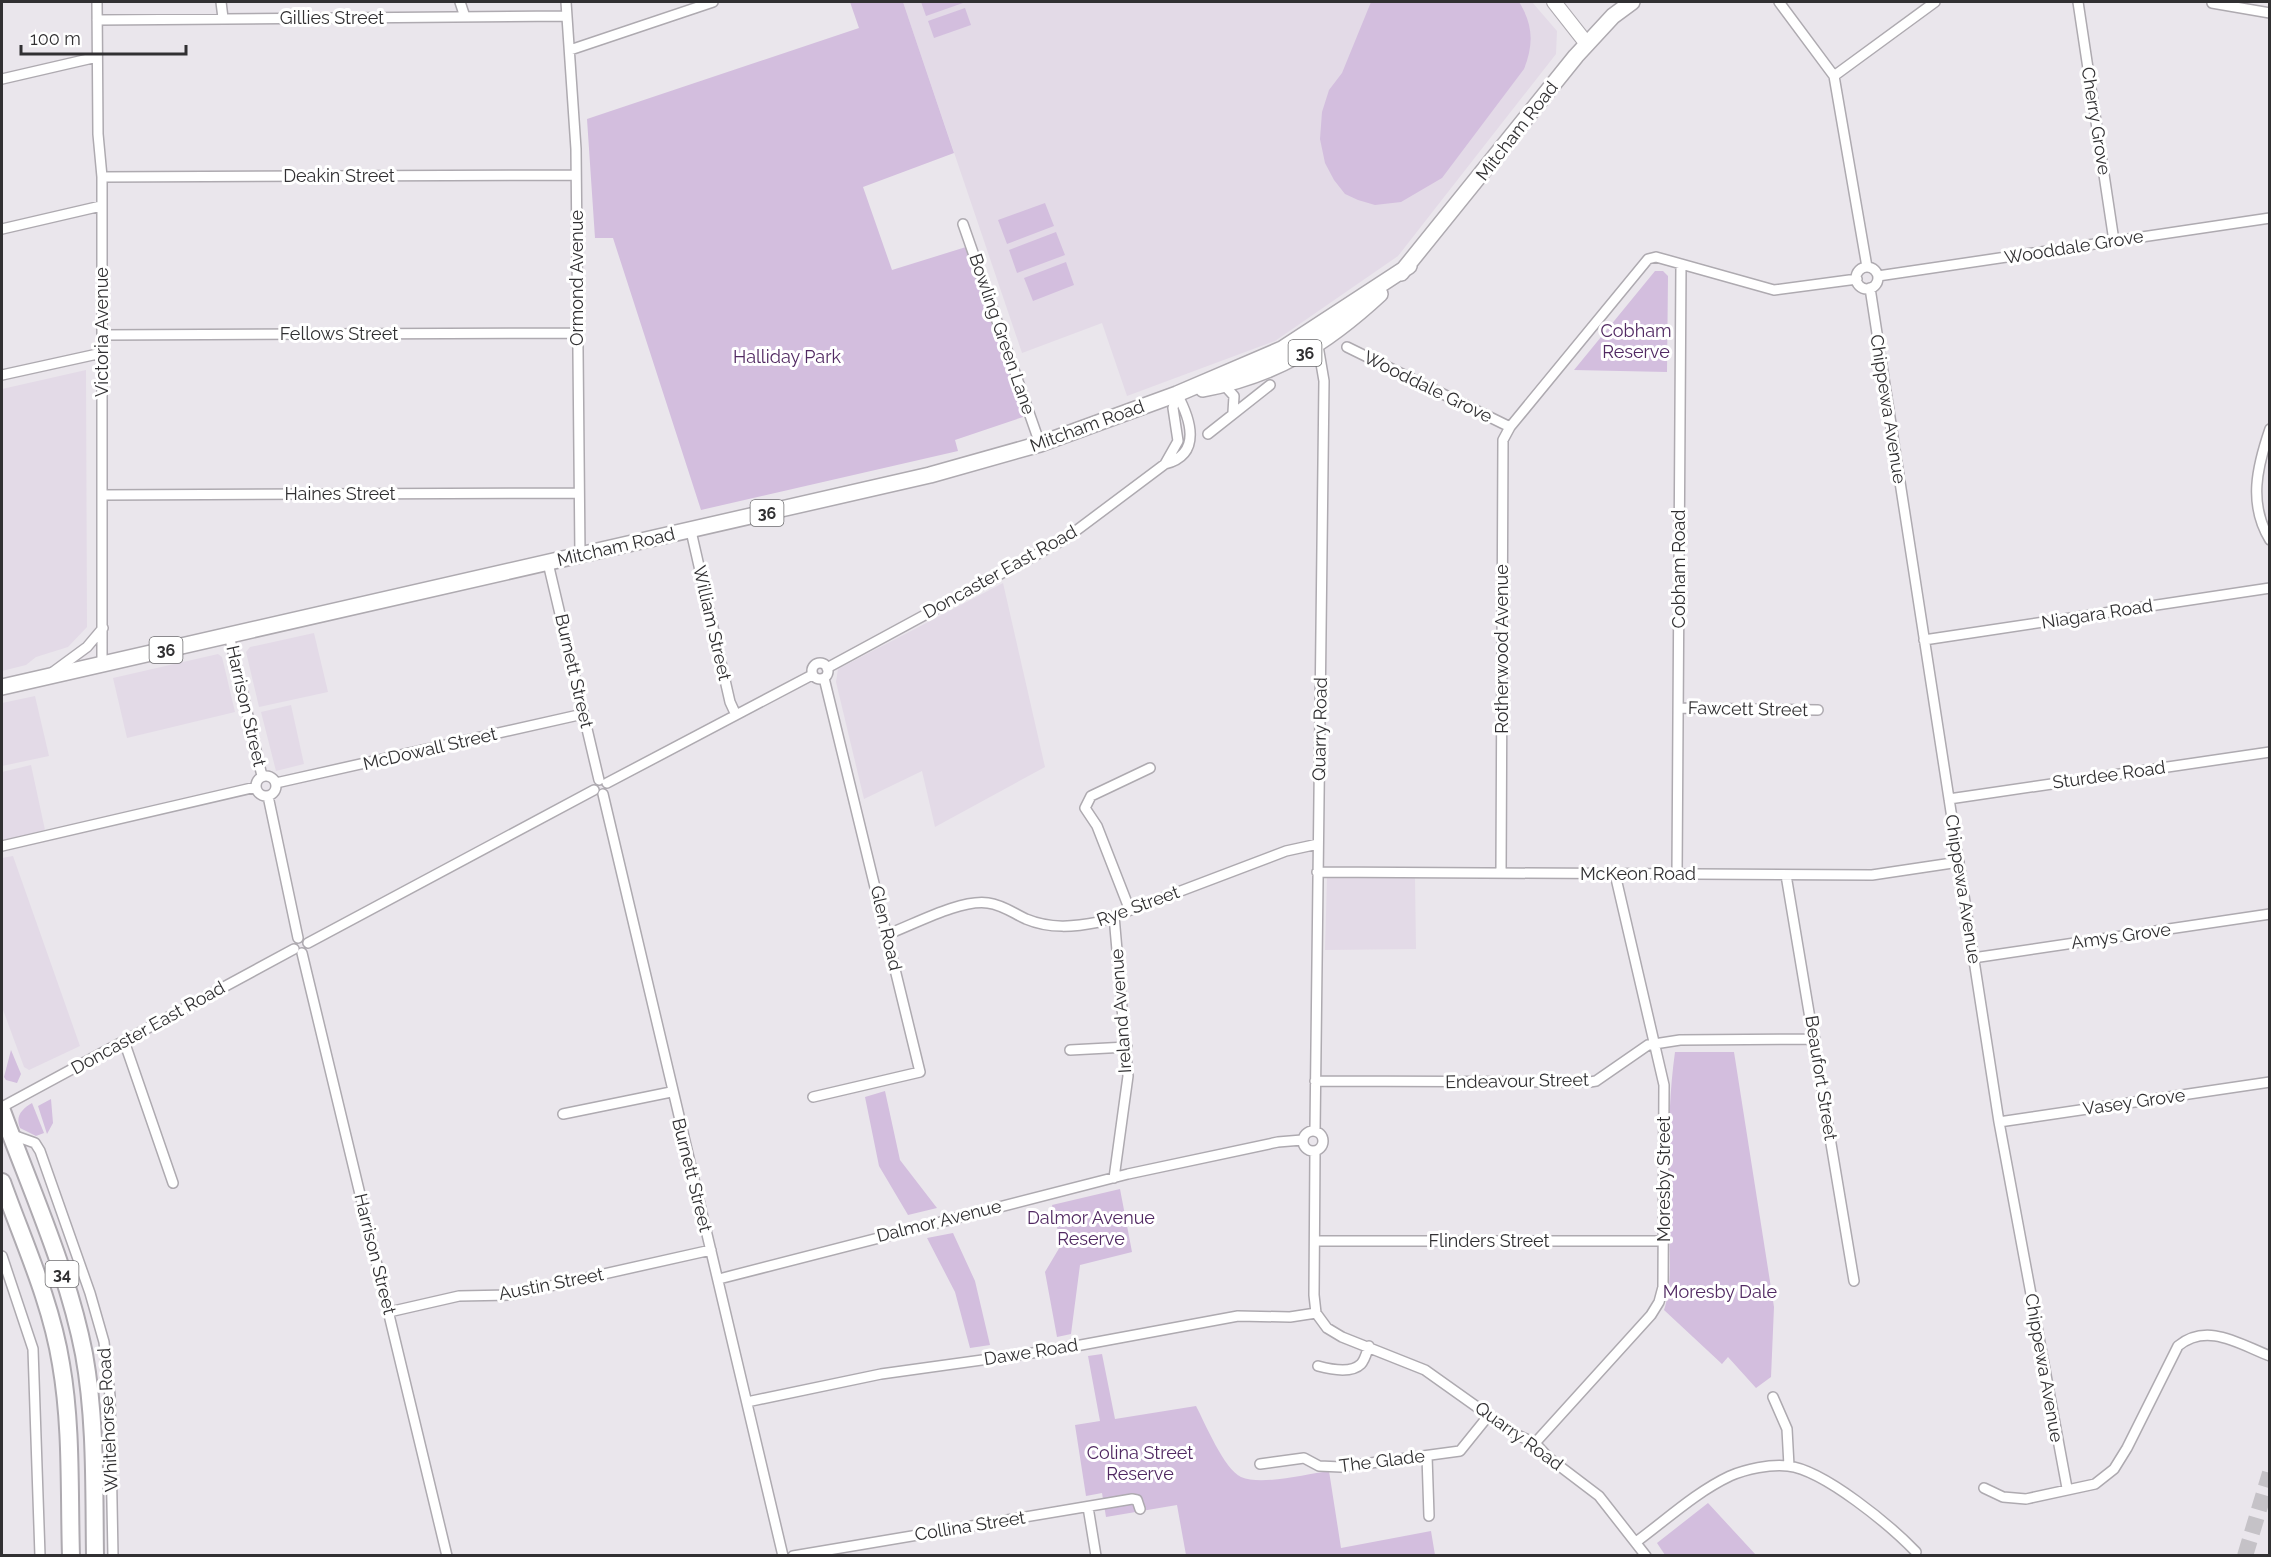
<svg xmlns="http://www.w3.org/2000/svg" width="2271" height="1557" viewBox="0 0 2271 1557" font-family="Raleway,sans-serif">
  <rect width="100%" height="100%" fill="#eae6ec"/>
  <path fill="#e3dae7" d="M 903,2 L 1532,2 L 1557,31 L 1556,54 L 1398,256 L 1275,341 L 1127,396 L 1102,323 L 1022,353 Z
    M 86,370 L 87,627 L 68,647 L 36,657 L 26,665 L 2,671 L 2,389 Z
    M 1003,583 L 1045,767 L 935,827 L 922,771 L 864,799 L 836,682 L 838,669 Z
    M 314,633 L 328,692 L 259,707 L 246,652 L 250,647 Z
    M 218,654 L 222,657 L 235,712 L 127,738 L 113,678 Z
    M 35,696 L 49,756 L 2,766 L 2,703 Z
    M 291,705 L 304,764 L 276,771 L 261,712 Z
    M 31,765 L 45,830 L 2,841 L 2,772 Z
    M 13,856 L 80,1046 L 29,1070 L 24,1067 L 2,1007 L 2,858 Z
    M 1327,877 L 1415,878 L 1416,949 L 1325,950 Z"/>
  <path fill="#d3bede" d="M 850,2 L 903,2 L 954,153 L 863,187 L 892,270 L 966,247 L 1023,417 L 955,440 L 958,451 L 701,510 L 613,238 L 595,238 L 587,119 L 859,28 Z
    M 921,2 L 963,2 L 963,3 L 926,16 Z
    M 1371,2 L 1519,2 C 1533,24 1534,44 1524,69 L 1442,178 L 1401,202 L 1375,205 L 1358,200 L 1345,194 L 1334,180 L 1325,163 L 1320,139 L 1322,112 L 1329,90 L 1342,73 Z
    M 965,8 L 971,25 L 934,38 L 928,21 Z
    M 1045,203 L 1054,226 L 1007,244 L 998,220 Z
    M 1056,232 L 1065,255 L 1017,273 L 1009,250 Z
    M 1066,262 L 1074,285 L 1033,301 L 1024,278 Z
    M 1655,271 L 1663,271 L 1668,276 L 1667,372 L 1574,370 Z
    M 11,1050 L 21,1074 L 17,1083 L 6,1080 L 4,1077 Z
    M 1675,1052 L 1734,1052 L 1774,1307 L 1771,1377 L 1756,1388 L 1728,1357 L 1722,1364 L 1664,1310 C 1673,1284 1669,1250 1669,1223 C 1669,1166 1667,1109 1675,1052 Z
    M 885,1091 L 900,1160 L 937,1208 L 908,1215 L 879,1166 L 865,1097 Z
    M 51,1099 L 53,1123 L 47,1134 L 38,1106 Z
    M 32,1103 L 44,1133 L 36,1136 L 20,1128 C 15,1116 22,1109 32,1103 Z
    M 1120,1189 L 1132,1252 L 1080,1265 L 1071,1334 L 1057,1337 L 1045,1272 L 1061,1245 L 1052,1205 Z
    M 953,1233 L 975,1281 L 990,1345 L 970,1348 L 955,1292 L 927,1238 Z
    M 1102,1354 L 1115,1419 L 1196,1406 C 1205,1423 1224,1469 1241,1477 C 1261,1486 1306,1474 1329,1471 L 1341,1548 L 1431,1531 L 1435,1555 L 1186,1555 L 1177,1505 L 1106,1517 L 1102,1493 L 1086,1496 L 1075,1425 L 1100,1421 L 1088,1356 Z
    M 1708,1503 L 1756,1555 L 1665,1555 L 1657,1543 Z"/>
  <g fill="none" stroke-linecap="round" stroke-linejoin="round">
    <path stroke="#c5c2c7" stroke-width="16" stroke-dasharray="16 8" stroke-linecap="butt" d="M 2245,1556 L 2270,1473"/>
    <defs>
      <path id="street" d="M 97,2 L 98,134 L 102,177 L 102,664
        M 221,2 L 223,18
        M 460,2 L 465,17
        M 566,2 L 576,149 L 580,555
        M 1779,2 L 1834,76 L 1867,267
        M 2078,2 L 2114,241
        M 2212,3 L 2270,13
        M 97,20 L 566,16
        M 570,50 L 713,2
        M 1834,76 L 1935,2
        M 2,79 L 97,57
        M 102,177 L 576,175
        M 963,224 L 1040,444
        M 2,229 L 101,206
        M1856 278a11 11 0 1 1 22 0a11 11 0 1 1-22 0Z
        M 1878,276 L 2270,218
        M 1870,288 L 1999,1122 L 2067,1488
        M 102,335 L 576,333
        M 1347,347 L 1510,427 L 1648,259 L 1656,257 L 1774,290 L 1857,279
        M 2,375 L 102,353
        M 1224,385 L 1234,396 L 1233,412
        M 2270,429 C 2257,467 2248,504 2270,540
        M 1208,434 L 1270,385
        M 1165,464 L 1178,441 L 1173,408 L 1177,394
        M 102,495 L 578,493
        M 691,531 L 730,702 L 736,715
        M 548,563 L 599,780
        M 229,635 L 262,776
        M 1924,640 L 2270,588
        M812 671a8 8 0 1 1 16 0a8 8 0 1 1-16 0Z
        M 827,668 L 1065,539 L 1165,464 C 1203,454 1190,418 1177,394
        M 53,672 L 87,647 L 103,628
        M 1678,708 L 1818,710
        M256 786a10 10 0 1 1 20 0a10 10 0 1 1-20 0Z
        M 276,783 L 583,714
        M 607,783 L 812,675
        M 603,794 L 783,1556
        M 268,796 L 298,938
        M 1949,799 L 2270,752
        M 2,846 L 256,787
        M 1317,872 L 1872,875 L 1959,862
        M 1501,873 L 1503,440 L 1510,427
        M 1677,874 L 1681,264
        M 1786,875 L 1854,1281
        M 1129,908 L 1097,826 L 1085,808 L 1091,796 L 1150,768
        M 1114,916 L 1128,1076 L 1114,1178
        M 888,934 C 915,924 960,899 988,903 C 1003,905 1013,913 1026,919 C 1050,929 1074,927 1099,922 L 1286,851 L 1318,844
        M 308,943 L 594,790
        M 302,953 L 447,1556
        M 1973,958 L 2270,914
        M 124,1041 L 173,1183
        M 1070,1050 L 1127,1047
        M 1315,1081 L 1590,1082 L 1596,1081 L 1648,1045 L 1680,1040 L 1815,1039
        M 813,1097 L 920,1072 L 824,678
        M 2,1107 L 294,949
        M 563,1114 L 671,1092
        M 1999,1122 L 2270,1082
        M1303 1141a10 10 0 1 1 20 0a10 10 0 1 1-20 0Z
        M 1315,1131 L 1324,381 L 1317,340
        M 10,1134 L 35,1143 L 40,1151 L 90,1293 L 104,1342 L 110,1396 L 113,1556
        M 1315,1151 L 1314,1295 L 1316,1313 L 1327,1328 L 1342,1337 L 1425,1370 L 1515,1434 L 1535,1443 L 1549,1458 L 1599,1496 L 1646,1556
        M 1315,1241 L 1664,1241
        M 2,1256 L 33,1349 L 40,1556
        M 719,1279 L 1128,1174 L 1278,1142 L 1302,1140
        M 389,1312 L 459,1296 L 510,1295 L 711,1250
        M 1318,1366 C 1329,1369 1351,1374 1361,1364 C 1365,1360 1367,1351 1369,1346
        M 1773,1397 L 1787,1429 L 1789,1466
        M 747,1402 L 881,1374 L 1054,1350 L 1238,1316 L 1290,1317 L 1316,1313
        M 1535,1443 L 1651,1315 L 1659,1302 L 1663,1287 L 1664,1085 L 1615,874
        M 1427,1456 L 1429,1516
        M 1260,1464 L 1304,1458 L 1319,1466 L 1341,1467 L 1460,1451 L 1489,1415
        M 1984,1488 L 2003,1497 L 2026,1499 L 2095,1484 L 2114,1469 L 2127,1448 L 2178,1346 C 2207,1322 2239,1344 2270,1356
        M 1088,1507 L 1096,1556
        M 1636,1542 C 1666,1520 1696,1492 1730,1476 C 1746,1469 1770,1464 1788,1466 C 1824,1470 1891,1526 1916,1552
        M 793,1556 L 1132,1499 L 1137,1500 L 1140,1509"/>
      <path id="secondary" d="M 1554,2 L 1587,44"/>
      <path id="primary" d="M 1401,273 L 1576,56 L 1613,16 L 1632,2
        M 1203,389 C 1276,375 1326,344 1380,294
        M 2,687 L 930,475 L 1040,444 L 1177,394 L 1282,349 L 1409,266"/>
      <path id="highway" d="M 2,1111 C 31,1190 68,1271 84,1354 C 96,1420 94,1489 95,1556
        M 2,1182 C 23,1241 51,1301 61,1364 C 72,1427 69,1492 71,1556"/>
    </defs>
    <use href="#street" stroke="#aeaab0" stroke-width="12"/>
    <use href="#secondary" stroke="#aeaab0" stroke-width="16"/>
    <use href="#primary" stroke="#aeaab0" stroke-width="18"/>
    <use href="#highway" stroke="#aeaab0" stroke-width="20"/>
    <use href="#street" stroke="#fff" stroke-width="9"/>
    <use href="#secondary" stroke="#fff" stroke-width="14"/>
    <use href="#primary" stroke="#fff" stroke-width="15"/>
    <use href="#highway" stroke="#fff" stroke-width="16"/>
  </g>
  <g text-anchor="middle" stroke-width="6" stroke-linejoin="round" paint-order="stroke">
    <g fill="#fff" stroke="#6f6e70" stroke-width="1.5">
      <rect x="1288.5" y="340" width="33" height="26" rx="4.5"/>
      <rect x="750.5" y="500" width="33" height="26" rx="4.5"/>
      <rect x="149.5" y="637" width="33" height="26" rx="4.5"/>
      <rect x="45.5" y="1261" width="33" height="26" rx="4.5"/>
    </g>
    <g font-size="16" font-weight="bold" fill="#313032">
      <text x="1305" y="359">36</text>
      <text x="767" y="519">36</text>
      <text x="166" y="656">36</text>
      <text x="62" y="1280">34</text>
    </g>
    <g font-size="18" fill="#313032" stroke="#fff">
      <text x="332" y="24">Gillies Street</text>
      <text transform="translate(2096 121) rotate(81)" y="6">Cherry Grove</text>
      <text transform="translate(1517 131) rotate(-52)" y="6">Mitcham Road</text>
      <text x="339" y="182">Deakin Street</text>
      <text transform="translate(2074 247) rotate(-9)" y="6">Wooddale Grove</text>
      <text transform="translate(577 278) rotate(-90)" y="6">Ormond Avenue</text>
      <text transform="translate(102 332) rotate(-90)" y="6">Victoria Avenue</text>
      <text x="339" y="340">Fellows Street</text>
      <text transform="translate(1002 334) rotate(71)" y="6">Bowling Green Lane</text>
      <text transform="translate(1428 387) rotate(26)" y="6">Wooddale Grove</text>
      <text transform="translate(1888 409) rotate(81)" y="6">Chippewa Avenue</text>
      <text transform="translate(1087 426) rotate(-20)" y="6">Mitcham Road</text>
      <text x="340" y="500">Haines Street</text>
      <text transform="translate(616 547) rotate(-13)" y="6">Mitcham Road</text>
      <text transform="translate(1679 569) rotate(-90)" y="6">Cobham Road</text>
      <text transform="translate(1000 572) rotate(-29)" y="6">Doncaster East Road</text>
      <text transform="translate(2097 614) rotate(-9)" y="6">Niagara Road</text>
      <text transform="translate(712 623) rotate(77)" y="6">William Street</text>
      <text transform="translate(1502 649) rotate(-90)" y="6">Rotherwood Avenue</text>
      <text transform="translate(574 671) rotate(77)" y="6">Burnett Street</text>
      <text transform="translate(246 706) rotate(77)" y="6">Harrison Street</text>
      <text transform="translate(1748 709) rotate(1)" y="6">Fawcett Street</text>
      <text transform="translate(1320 729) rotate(-89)" y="6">Quarry Road</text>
      <text transform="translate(430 749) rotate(-13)" y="6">McDowall Street</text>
      <text transform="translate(2109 775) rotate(-8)" y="6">Sturdee Road</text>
      <text x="1638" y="880">McKeon Road</text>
      <text transform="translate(1963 889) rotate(81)" y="6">Chippewa Avenue</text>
      <text transform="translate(1138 906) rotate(-20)" y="6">Rye Street</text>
      <text transform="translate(886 928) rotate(77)" y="6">Glen Road</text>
      <text transform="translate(2121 936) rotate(-8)" y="6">Amys Grove</text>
      <text transform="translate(1121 1011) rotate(-94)" y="6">Ireland Avenue</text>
      <text transform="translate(148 1028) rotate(-29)" y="6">Doncaster East Road</text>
      <text transform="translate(1821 1078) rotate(81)" y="6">Beaufort Street</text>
      <text transform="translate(1517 1081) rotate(-1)" y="6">Endeavour Street</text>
      <text transform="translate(2134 1102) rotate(-8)" y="6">Vasey Grove</text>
      <text transform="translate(692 1175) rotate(76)" y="6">Burnett Street</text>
      <text transform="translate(1664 1179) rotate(-90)" y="6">Moresby Street</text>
      <text transform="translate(939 1221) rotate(-14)" y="6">Dalmor Avenue</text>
      <text x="1489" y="1247">Flinders Street</text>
      <text transform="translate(375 1254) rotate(76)" y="6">Harrison Street</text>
      <text transform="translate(551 1284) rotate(-11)" y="6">Austin Street</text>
      <text transform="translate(1031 1352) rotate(-9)" y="6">Dawe Road</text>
      <text transform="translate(2044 1368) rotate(80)" y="6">Chippewa Avenue</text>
      <text transform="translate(108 1420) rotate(-93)" y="6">Whitehorse Road</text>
      <text transform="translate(1519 1436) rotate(36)" y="6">Quarry Road</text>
      <text transform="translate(1382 1461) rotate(-7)" y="6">The Glade</text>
      <text transform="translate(970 1526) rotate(-9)" y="6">Collina Street</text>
    </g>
    <g font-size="18" fill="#512962" stroke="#fff">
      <text x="1636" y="337">Cobham<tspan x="1636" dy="21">Reserve</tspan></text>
      <text x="787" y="363">Halliday Park</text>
      <text x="1091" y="1224">Dalmor Avenue<tspan x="1091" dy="21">Reserve</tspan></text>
      <text x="1720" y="1298">Moresby Dale</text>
      <text x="1140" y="1459">Colina Street<tspan x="1140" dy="21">Reserve</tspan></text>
    </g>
  </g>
  <rect width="2271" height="1557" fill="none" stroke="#313032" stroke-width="6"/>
  <path d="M21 45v9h165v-9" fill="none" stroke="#313032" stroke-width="3"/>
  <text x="30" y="45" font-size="18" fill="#313032" stroke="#ffffff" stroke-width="4.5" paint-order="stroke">100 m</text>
</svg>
